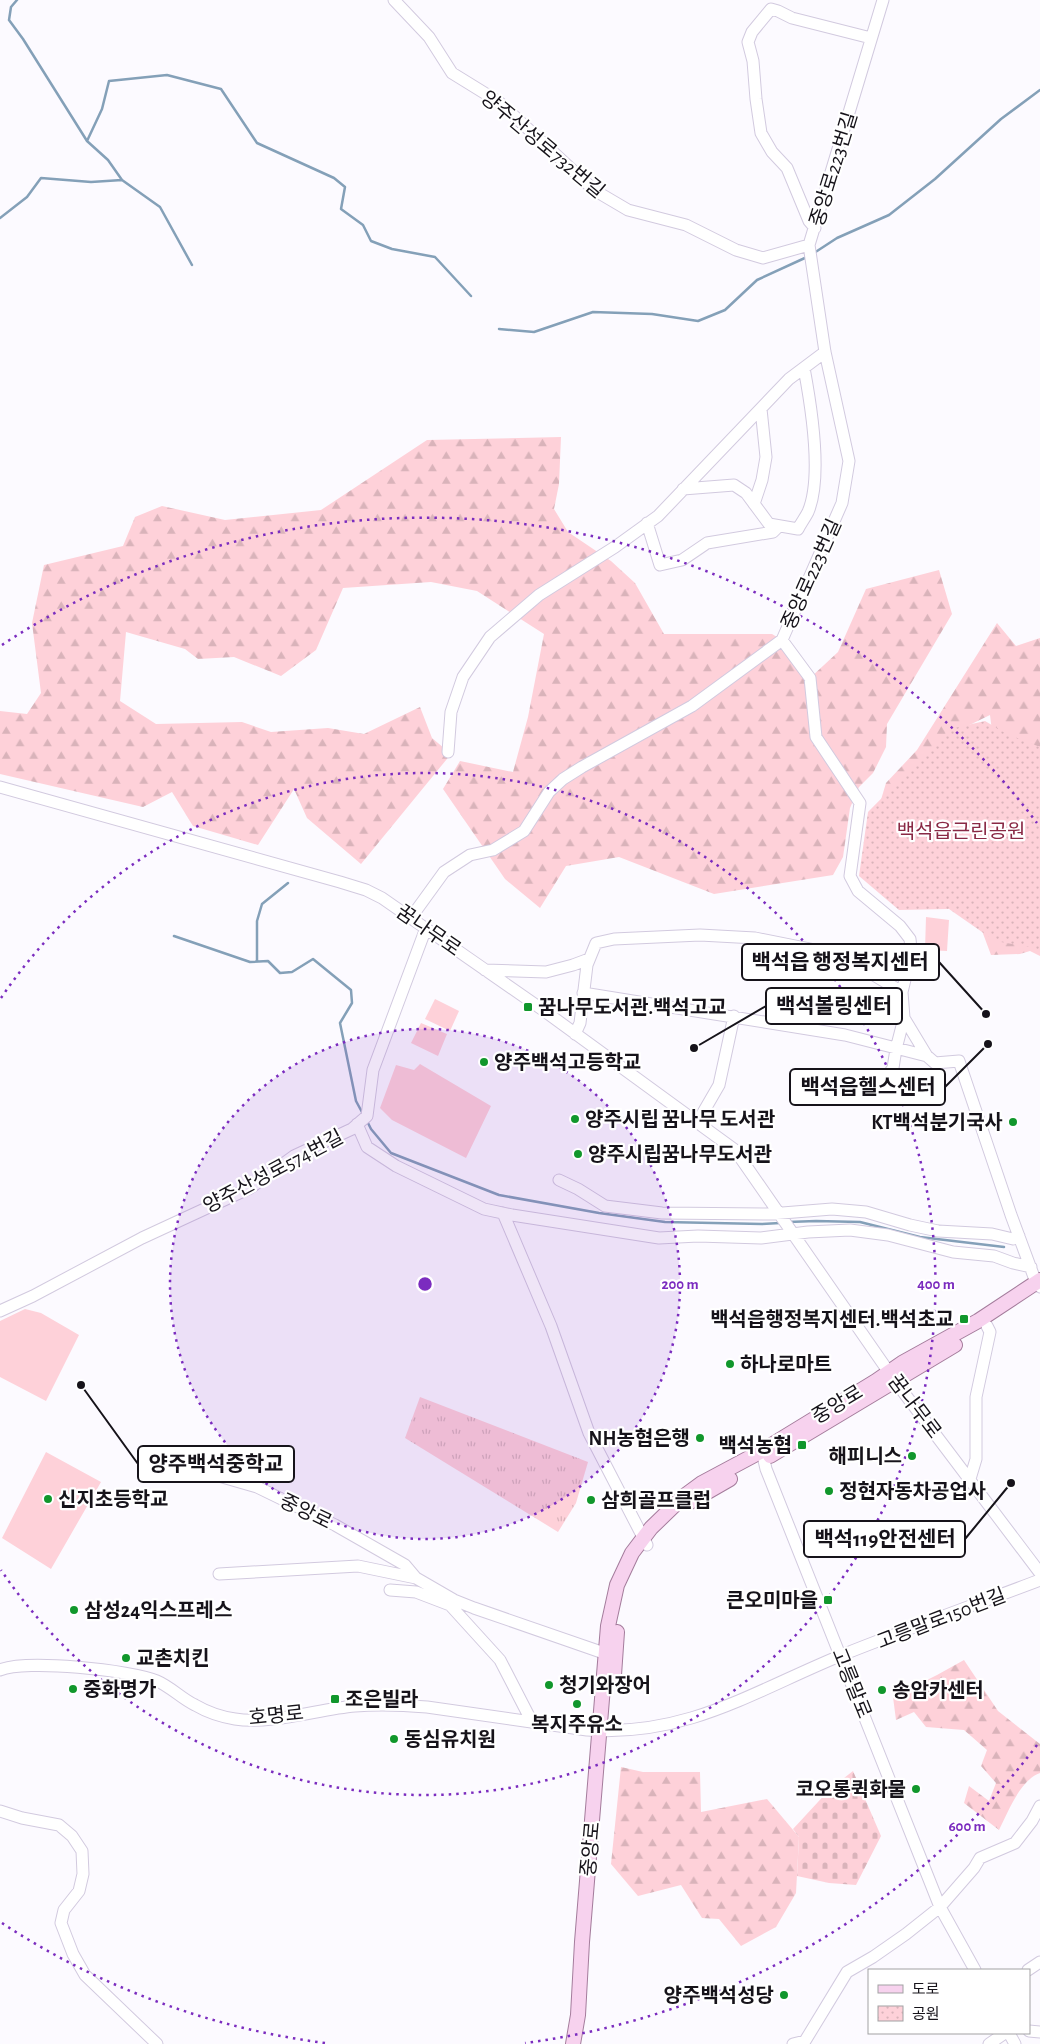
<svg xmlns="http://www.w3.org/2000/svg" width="1040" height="2044" viewBox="0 0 1040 2044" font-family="'Alegreya Sans','Noto Sans KR',sans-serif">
  <defs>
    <pattern id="grass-tufts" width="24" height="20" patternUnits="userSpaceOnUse" patternTransform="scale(1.25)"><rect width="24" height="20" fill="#fed1d9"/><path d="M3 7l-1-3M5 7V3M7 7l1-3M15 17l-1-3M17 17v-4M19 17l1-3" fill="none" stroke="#d9b3ba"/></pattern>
    <pattern id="forest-firs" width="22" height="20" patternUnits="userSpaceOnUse" patternTransform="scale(1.25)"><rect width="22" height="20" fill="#fed1d9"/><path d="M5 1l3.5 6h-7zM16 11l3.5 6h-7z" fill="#d9b3ba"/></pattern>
    <pattern id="cemetery-stones" width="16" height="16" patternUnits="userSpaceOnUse" patternTransform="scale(1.25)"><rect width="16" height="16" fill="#fed1d9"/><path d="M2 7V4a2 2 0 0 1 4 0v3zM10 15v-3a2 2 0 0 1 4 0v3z" fill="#d9b3ba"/></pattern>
    <pattern id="park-dots" width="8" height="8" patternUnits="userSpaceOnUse" patternTransform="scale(1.25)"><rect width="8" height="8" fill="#fed1d9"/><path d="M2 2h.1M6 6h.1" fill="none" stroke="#d9b3ba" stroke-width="1.8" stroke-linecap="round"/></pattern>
  </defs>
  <rect width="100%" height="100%" fill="#fcfaff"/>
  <path fill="url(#grass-tufts)" d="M 420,1397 L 588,1462 L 576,1503 L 558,1532 L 405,1438 Z"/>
  <path fill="url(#forest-firs)" d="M 561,437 L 559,484 L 554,509 L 568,532 L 611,561 L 635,583 L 664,634 L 772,634 L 782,640 L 810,678 L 838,652 L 866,589 L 939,570 L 952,614 L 887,724 L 886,747 L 873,773 L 859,787 L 850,808 L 843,857 L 833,875 L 714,894 L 619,857 L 566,866 L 540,908 L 505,879 L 443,789 L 460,761 L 513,772 L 528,717 L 544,634 L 477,591 L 431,582 L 343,588 L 316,650 L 281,676 L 234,657 L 198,659 L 185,649 L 126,632 L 120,701 L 156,724 L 242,722 L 271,732 L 328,728 L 364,734 L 420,707 L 432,738 L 451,754 L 361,864 L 307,818 L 294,789 L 258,845 L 193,826 L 172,792 L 143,807 L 0,774 L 0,711 L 27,714 L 41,693 L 32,623 L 44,565 L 123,546 L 135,517 L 162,506 L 225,520 L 321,510 L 427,440 Z
    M 997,623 L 1016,646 L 1040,638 L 1040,800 L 998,779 L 990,715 L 953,733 L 880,803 L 886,783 L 917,750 Z
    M 1040,886 L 1040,956 L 1030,951 L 1020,954 L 991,955 L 975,912 Z
    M 964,1660 L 998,1711 L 1040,1744 L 1040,1773 C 1020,1780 1008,1812 999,1830 L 964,1803 L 969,1786 L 989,1801 L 996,1783 L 981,1766 L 987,1750 L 964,1730 L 926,1727 L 914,1712 L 896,1720 L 893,1697 L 937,1675 Z
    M 621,1767 L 643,1772 L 700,1772 L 701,1812 L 767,1799 L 799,1837 L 796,1893 L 776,1927 L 741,1946 L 719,1919 L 702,1918 L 681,1885 L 638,1896 L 611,1864 Z"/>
  <path fill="url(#cemetery-stones)" d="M 853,1771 L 881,1836 L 856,1885 L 829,1883 L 797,1876 L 799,1837 L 793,1829 L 830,1789 Z"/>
  <path fill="url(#park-dots)" d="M 985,721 L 1007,734 L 1040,747 L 1040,952 L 1035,948 L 995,941 L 949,909 L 899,910 L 859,876 L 868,812 L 950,729 Z"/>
  <path fill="#fed1d9" d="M 926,917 L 949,920 L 947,951 L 925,950 Z
    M 435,999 L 459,1011 L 450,1031 L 425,1019 Z
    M 421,1023 L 447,1034 L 438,1056 L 411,1043 Z
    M 420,1064 L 491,1106 L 466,1158 L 392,1120 L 380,1108 L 396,1065 L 414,1070 Z
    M 25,1309 L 41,1313 L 79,1335 L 46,1401 L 0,1377 L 0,1321 Z
    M 46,1452 L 101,1482 L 51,1569 L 2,1538 Z"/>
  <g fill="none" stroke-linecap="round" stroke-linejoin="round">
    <path stroke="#84a0b8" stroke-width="2.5" d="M 17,0 L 11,7 L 9,20 L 23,39 L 87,141
      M 122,180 L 108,160 L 87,141 L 102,109 L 109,81 L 167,75 L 221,89 L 257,143 L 334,178 L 345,187 L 341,209 L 363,225 L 371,241 L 392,249 L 435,257 L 471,296
      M 0,218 L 27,197 L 41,178 L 91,182 L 122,180 L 160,207 L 192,265
      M 814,253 L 837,238 L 889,215 L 935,179 L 1001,119 L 1040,90
      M 499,329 L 534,332 L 593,312 L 652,314 L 698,321 L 725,310 L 757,280 L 807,257
      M 174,936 L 250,962 L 268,961 L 280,973 L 292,972 L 313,959 L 351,990 L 352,1003 L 340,1023 L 356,1101 L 363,1114
      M 257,961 L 257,921 L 262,904 L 288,883
      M 367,1121 L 371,1129 L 391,1153 L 499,1195 L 599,1213 L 665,1222 L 762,1224 L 780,1223
      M 788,1222 L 816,1221 L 860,1222 L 920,1237 L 1004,1247"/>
    <defs>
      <path id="minor" d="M 394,0 L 429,37 L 452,73 L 499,102 L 594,190 L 628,210 L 686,225 L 736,250 L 763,258 L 809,245
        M 883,0 L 809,245 L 825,352 L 849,461 L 842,503 L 782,640 L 810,678 L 816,737 L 860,803 L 850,876 L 858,891 L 900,926 L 910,939 L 912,959 L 909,963 L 902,992 L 904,1018 L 927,1056 L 935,1063 L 959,1061 L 1011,1215 L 1034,1277 L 1040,1287
        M 815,228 L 809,221 L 787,168 L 772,152 L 761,133 L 756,99 L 753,61 L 748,42 L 752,32 L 771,9 L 778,11 L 792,18 L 871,38
        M 683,489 L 734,485 L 746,493 L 769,524 L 798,529 C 801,523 805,518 808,512 C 823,477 811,405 804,368
        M 754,504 L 762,480 L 766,457 L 761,409
        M 647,523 L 660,565 L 682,560 L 707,543 L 773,532 L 778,527
        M 448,752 L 451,712 L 463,677 L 490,637 L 539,595 L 615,547 L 658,516 L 789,379 L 825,352
        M 0,787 L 340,882 L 366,890 L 382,898 L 543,1010 L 735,1150 L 895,1381 L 1040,1573
        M 413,918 L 415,912 L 444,872 L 470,855 L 493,850 L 524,831 L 549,792 L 563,779 L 582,767 L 692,706 L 782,640
        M 485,970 L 546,972 L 573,965 L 589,959
        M 583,993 L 845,1035 L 927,1056
        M 575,1034 L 580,1023 L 587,965 L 596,943 L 614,939 L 700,935 L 755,938 L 830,953 L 862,968 L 902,992
        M 871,1099 L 893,1068 L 896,1049 L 904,1018
        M 697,1123 L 719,1085 L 734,1016
        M 357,1124 L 367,1147 L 396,1166 L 484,1209 L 512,1215 L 659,1238 L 698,1236 L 761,1238 L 808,1232 L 850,1230 L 888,1235 L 953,1252 L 994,1256 L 1013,1263 L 1031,1267
        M 559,1180 L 578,1189 L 605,1206 L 662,1213 L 770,1214 L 832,1209 L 866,1212 L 910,1225 L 938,1231 L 992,1234 L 1013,1239 L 1019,1236
        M 503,1213 L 551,1326 L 589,1433 L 647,1545
        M 0,1311 L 33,1296 L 142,1238 L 250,1188 L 294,1156 L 352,1129 L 367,1116 L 373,1070 L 426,928
        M 764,1460 L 766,1469 L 940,1907 L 975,1970
        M 184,1466 L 257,1487 L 335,1525 L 405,1565 L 416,1578
        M 970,1479 L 976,1459 L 976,1397 L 990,1332 L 987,1326
        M 219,1574 L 358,1566 L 416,1578 L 454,1600 L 474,1608 L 601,1652 L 614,1654
        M 390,1590 L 416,1592 L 450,1605 L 500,1660 L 532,1722
        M 0,1670 C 25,1659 131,1670 157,1681 C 171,1687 182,1699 195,1705 C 207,1712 222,1717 235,1719 C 270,1725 319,1709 355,1706 C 379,1704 403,1705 427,1707 L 587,1730 C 687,1737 754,1691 842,1655 C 907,1629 974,1605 1040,1580
        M 0,1811 L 22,1818 L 59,1825 L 72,1836 L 82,1851 L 83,1874 L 79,1891 L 64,1910 L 61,1923 L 73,1954 L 85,1975 L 157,2044
        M 1028,1970 L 1040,1962
        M 1029,2031 L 1040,2032
        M 1009,2033 L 1015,2044
        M 793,2044 L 805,2041 L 847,1972 L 873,1957 L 906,1934 L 940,1907 L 974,1868 L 980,1858 L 1015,1843 L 1032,1821 L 1040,1806
        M 989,2044 L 1005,2033"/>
      <path id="major" d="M 770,1456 L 955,1345
        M 690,1502 L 730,1479
        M 614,1675 L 617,1632
        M 573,2044 L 578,2015 L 582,1942 L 608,1626 L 617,1585 L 632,1553 L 651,1528 L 683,1497 L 702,1483 L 760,1452 L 876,1381 L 902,1363 L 978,1321 L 1040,1280"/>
    </defs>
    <use href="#minor" stroke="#d2cadf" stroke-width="13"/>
    <use href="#major" stroke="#a47c9c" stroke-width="16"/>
    <use href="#minor" stroke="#fff" stroke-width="11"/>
    <use href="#major" stroke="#f7d2ee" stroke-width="14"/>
  </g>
  <circle cx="425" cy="1284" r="255" fill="#7b2cbf" fill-opacity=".12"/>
  <g fill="none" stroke="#7b2cbf" stroke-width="2.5" stroke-dasharray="2.5 5">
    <circle cx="425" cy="1284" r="255"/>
    <path d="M1 998A511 511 0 1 1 1 1570"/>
    <path d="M1037 1745A766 766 0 0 1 525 2043M325 2043A766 766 0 0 1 2 1923M2 645A766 766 0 0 1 1037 823"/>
  </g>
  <g fill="#11972c" stroke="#fff" stroke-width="2">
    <rect x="523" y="1002" width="10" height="10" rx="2.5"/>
    <circle cx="484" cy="1062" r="5"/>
    <circle cx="575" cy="1119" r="5"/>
    <circle cx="1013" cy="1122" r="5"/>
    <circle cx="578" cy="1154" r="5"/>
    <rect x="959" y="1314" width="10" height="10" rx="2.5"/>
    <circle cx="730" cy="1364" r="5"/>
    <circle cx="700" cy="1438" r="5"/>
    <rect x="797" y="1440" width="10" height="10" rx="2.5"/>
    <circle cx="912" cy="1456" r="5"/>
    <circle cx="829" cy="1491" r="5"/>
    <circle cx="48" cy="1499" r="5"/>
    <circle cx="591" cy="1500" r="5"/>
    <rect x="823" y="1595" width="10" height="10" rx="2.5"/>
    <circle cx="74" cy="1610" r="5"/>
    <circle cx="126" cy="1658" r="5"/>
    <circle cx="549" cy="1685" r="5"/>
    <circle cx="73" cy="1689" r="5"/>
    <circle cx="882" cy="1690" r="5"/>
    <rect x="330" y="1694" width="10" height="10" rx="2.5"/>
    <circle cx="577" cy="1704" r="5"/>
    <circle cx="394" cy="1739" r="5"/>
    <circle cx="916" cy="1789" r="5"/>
    <circle cx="784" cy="1995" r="5"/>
  </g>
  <g text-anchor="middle" stroke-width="4.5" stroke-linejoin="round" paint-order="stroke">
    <g font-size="20" fill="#16131a" stroke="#fff">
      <text transform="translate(543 144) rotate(40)" y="7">양주산성로732번길</text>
      <text transform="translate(833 169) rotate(-73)" y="7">중앙로223번길</text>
      <text transform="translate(811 574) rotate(-66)" y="7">중앙로223번길</text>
      <text transform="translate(429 930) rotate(35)" y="7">꿈나무로</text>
      <text transform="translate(273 1171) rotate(-28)" y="7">양주산성로574번길</text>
      <text transform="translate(837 1404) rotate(-31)" y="7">중앙로</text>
      <text transform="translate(915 1406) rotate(53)" y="7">꿈나무로</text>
      <text transform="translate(306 1511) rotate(26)" y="7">중앙로</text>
      <text transform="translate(941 1618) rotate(-21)" y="7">고릉말로150번길</text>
      <text transform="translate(852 1683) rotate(68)" y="7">고릉말로</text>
      <text transform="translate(276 1715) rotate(-6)" y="7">호명로</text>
      <text transform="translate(590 1849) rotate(-85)" y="7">중앙로</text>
    </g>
    <g font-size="20" fill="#892945" stroke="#fff">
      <text x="961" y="838">백석읍근린공원</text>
    </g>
    <g font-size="20" font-weight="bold" fill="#16131a" stroke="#fff" text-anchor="start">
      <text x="538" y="1014">꿈나무도서관.백석고교</text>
      <text x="494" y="1069">양주백석고등학교</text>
      <text x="585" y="1126">양주시립 꿈나무 도서관</text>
      <text x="1003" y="1129" text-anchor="end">KT백석분기국사</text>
      <text x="588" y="1161">양주시립꿈나무도서관</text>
      <text x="954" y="1326" text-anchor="end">백석읍행정복지센터.백석초교</text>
      <text x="740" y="1371">하나로마트</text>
      <text x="690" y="1445" text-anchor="end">NH농협은행</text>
      <text x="792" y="1452" text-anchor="end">백석농협</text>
      <text x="902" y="1463" text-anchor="end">해피니스</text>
      <text x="839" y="1498">정현자동차공업사</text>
      <text x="58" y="1506">신지초등학교</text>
      <text x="601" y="1507">삼희골프클럽</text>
      <text x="818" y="1607" text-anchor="end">큰오미마을</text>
      <text x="84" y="1617">삼성24익스프레스</text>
      <text x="136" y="1665">교촌치킨</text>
      <text x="559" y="1692">청기와장어</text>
      <text x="83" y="1696">중화명가</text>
      <text x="892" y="1697">송암카센터</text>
      <text x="345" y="1706">조은빌라</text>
      <text x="577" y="1731" text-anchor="middle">복지주유소</text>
      <text x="404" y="1746">동심유치원</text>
      <text x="906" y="1796" text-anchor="end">코오롱퀵화물</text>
      <text x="774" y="2002" text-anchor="end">양주백석성당</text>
    </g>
  </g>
  <circle cx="425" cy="1284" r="8" fill="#7b2cbf" stroke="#fff" stroke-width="2.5"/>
  <g font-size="15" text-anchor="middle" font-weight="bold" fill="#7b2cbf" stroke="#fff" stroke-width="4.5" stroke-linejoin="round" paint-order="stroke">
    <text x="680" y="1289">200 m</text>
    <text x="936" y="1289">400 m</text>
    <text x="967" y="1831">600 m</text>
  </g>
  <path fill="none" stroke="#16131a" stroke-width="2" d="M986 1014L939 962M694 1048L766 1006M988 1044L945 1087M81 1385L138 1464M1011 1483L965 1539"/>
  <g fill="#16131a" stroke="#fff" stroke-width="2">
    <circle cx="986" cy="1014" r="5"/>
    <circle cx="694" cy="1048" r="5"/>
    <circle cx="988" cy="1044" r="5"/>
    <circle cx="81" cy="1385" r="5"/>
    <circle cx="1011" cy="1483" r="5"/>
  </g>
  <g fill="#fff" stroke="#16131a" stroke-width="2">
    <rect x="742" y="944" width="197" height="36" rx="5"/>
    <rect x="766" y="988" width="136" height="36" rx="5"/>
    <rect x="790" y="1069" width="155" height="36" rx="5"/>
    <rect x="138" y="1446" width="156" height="36" rx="5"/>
    <rect x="804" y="1521" width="161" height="36" rx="5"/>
  </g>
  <g font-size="21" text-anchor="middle" font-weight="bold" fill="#16131a">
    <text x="840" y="969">백석읍 행정복지센터</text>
    <text x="834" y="1013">백석볼링센터</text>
    <text x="868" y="1094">백석읍헬스센터</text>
    <text x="216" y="1471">양주백석중학교</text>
    <text x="885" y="1546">백석119안전센터</text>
  </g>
  <rect x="868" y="1969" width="162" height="65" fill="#ffffff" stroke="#a2a1a3"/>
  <rect x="878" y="1985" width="25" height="8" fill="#f7d2ee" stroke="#a2a1a3"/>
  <text x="912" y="1994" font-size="15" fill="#16131a">도로</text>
  <rect x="878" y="2006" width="25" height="15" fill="url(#park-dots)" stroke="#a2a1a3"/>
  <text x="912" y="2019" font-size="15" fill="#16131a">공원</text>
</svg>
